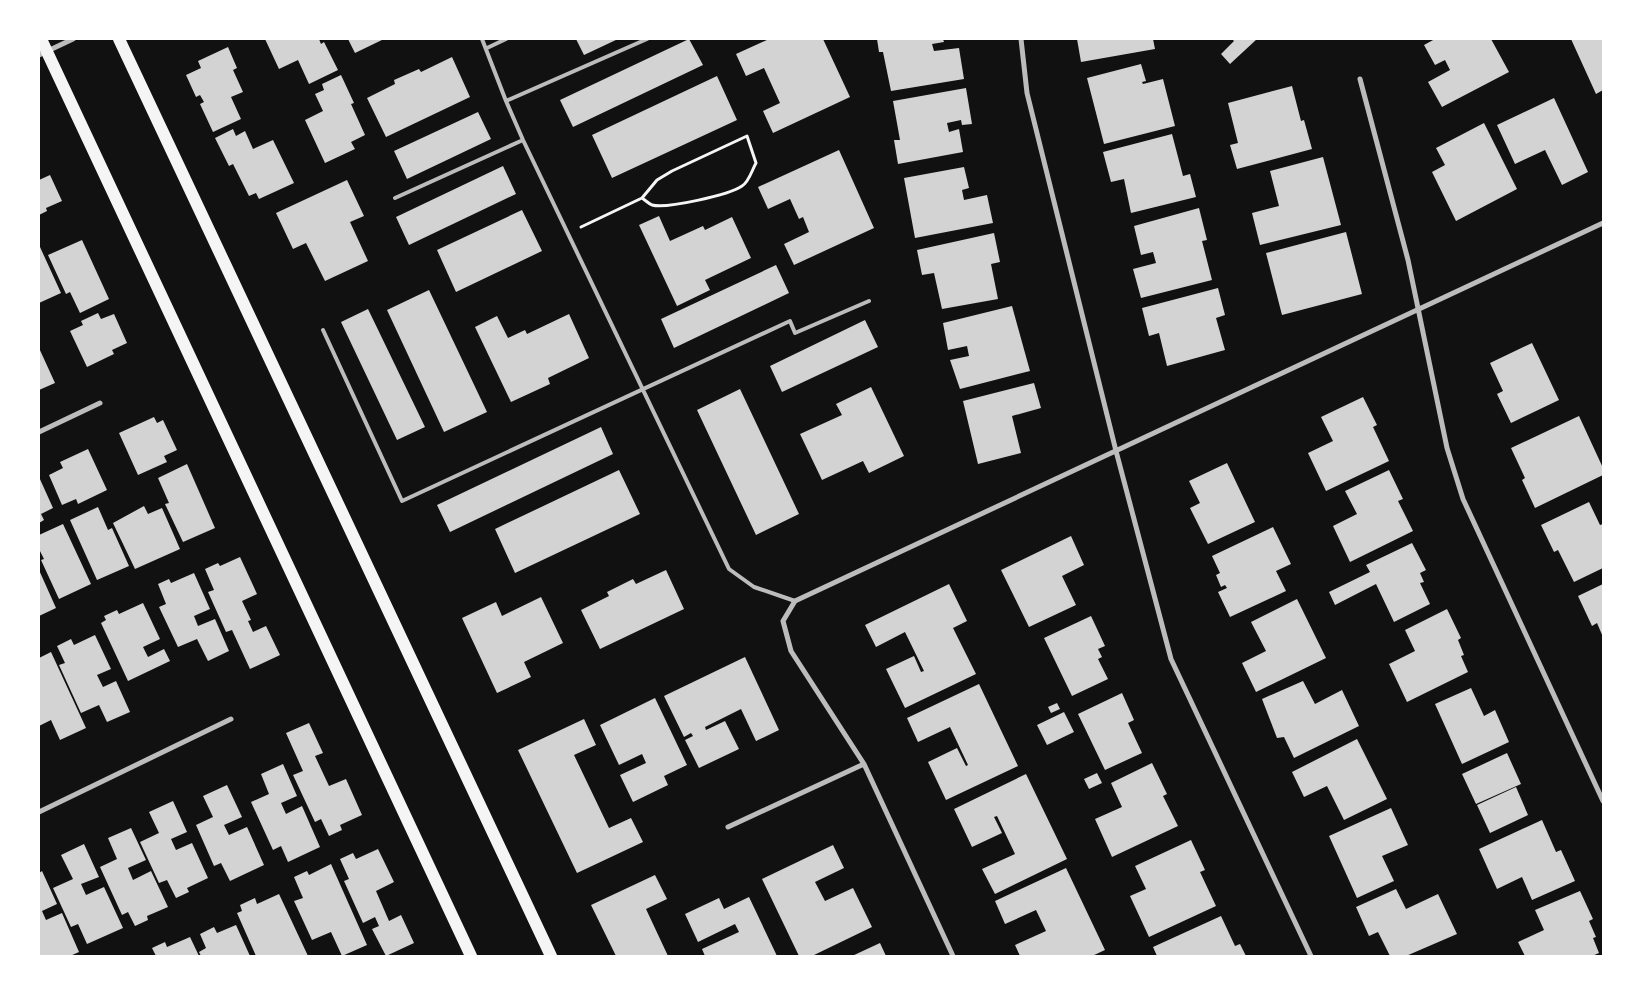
<svg xmlns="http://www.w3.org/2000/svg" width="1642" height="995" viewBox="0 0 1642 995" font-family="Commissioner,sans-serif">
  <rect width="100%" height="100%" fill="#111"/>
  <path fill="#d3d3d3" d="M 265,39 L 319,39 L 321,44 L 324,42 L 338,70 L 309,84 L 298,60 L 279,69 Z
    M 348,39 L 384,39 L 355,53 Z
    M 576,39 L 618,39 L 584,55 Z
    M 689,39 L 703,65 L 573,127 L 560,100 Z
    M 769,39 L 823,39 L 850,97 L 773,133 L 763,111 L 780,103 L 764,68 L 746,76 L 736,54 Z
    M 877,39 L 943,39 L 944,42 L 932,44 L 934,51 L 959,48 L 964,79 L 891,91 L 883,52 L 879,52 Z
    M 1077,39 L 1153,39 L 1155,49 L 1081,62 Z
    M 1232,39 L 1257,39 L 1230,64 L 1221,54 L 1234,41 Z
    M 1435,39 L 1491,39 L 1509,72 L 1442,107 L 1428,82 L 1450,70 L 1445,60 L 1435,65 L 1424,45 Z
    M 1571,39 L 1603,39 L 1603,90 L 1596,94 Z
    M 228,47 L 237,68 L 233,70 L 243,92 L 231,97 L 241,119 L 213,132 L 200,104 L 204,102 L 200,95 L 196,97 L 186,75 L 201,68 L 198,61 Z
    M 452,57 L 470,97 L 386,137 L 367,98 L 395,84 L 394,80 L 419,69 L 421,72 Z
    M 1141,64 L 1146,81 L 1142,82 L 1143,84 L 1163,79 L 1175,126 L 1104,144 L 1087,78 Z
    M 341,75 L 354,103 L 351,104 L 365,135 L 351,142 L 355,149 L 325,163 L 305,120 L 323,111 L 315,94 L 324,90 L 322,84 Z
    M 717,76 L 737,120 L 612,178 L 592,135 Z
    M 1292,86 L 1301,121 L 1304,120 L 1312,149 L 1237,169 L 1230,145 L 1238,143 L 1228,103 Z
    M 966,88 L 972,124 L 962,125 L 961,120 L 947,123 L 949,132 L 959,129 L 963,152 L 898,164 L 894,140 L 900,140 L 893,101 Z
    M 1554,98 L 1588,172 L 1562,185 L 1545,150 L 1515,164 L 1497,125 Z
    M 478,112 L 491,139 L 407,179 L 394,151 Z
    M 1484,123 L 1517,189 L 1456,221 L 1432,172 L 1445,165 L 1436,148 Z
    M 233,129 L 236,136 L 245,131 L 253,149 L 273,140 L 294,183 L 259,199 L 256,193 L 249,196 L 233,164 L 229,166 L 215,138 Z
    M 1172,134 L 1183,176 L 1190,174 L 1196,197 L 1131,213 L 1124,179 L 1111,182 L 1103,152 Z
    M 839,150 L 874,228 L 794,265 L 784,244 L 809,232 L 803,217 L 799,219 L 790,199 L 768,209 L 758,187 Z
    M 1323,157 L 1341,225 L 1260,245 L 1252,213 L 1279,206 L 1270,171 Z
    M 503,166 L 516,194 L 409,245 L 396,217 Z
    M 964,167 L 969,188 L 962,190 L 964,200 L 987,195 L 993,223 L 915,238 L 904,178 Z
    M 50,175 L 62,201 L 46,208 L 47,211 L 39,215 L 39,180 Z
    M 347,180 L 364,216 L 350,222 L 368,261 L 325,281 L 306,243 L 293,249 L 276,213 Z
    M 1199,208 L 1207,240 L 1202,241 L 1212,280 L 1141,298 L 1133,269 L 1156,263 L 1153,252 L 1141,255 L 1134,226 Z
    M 522,210 L 542,251 L 456,292 L 437,250 Z
    M 659,216 L 670,241 L 703,226 L 705,230 L 732,217 L 751,258 L 705,280 L 710,290 L 677,306 L 639,225 Z
    M 1346,232 L 1362,294 L 1282,315 L 1266,253 Z
    M 994,233 L 1000,262 L 991,264 L 998,299 L 942,309 L 934,273 L 922,275 L 917,250 Z
    M 82,240 L 109,299 L 80,313 L 70,292 L 66,294 L 48,255 Z
    M 40,247 L 61,293 L 39,303 L 39,248 Z
    M 776,265 L 789,293 L 674,348 L 661,319 Z
    M 1218,288 L 1225,315 L 1216,318 L 1225,350 L 1167,366 L 1159,333 L 1149,336 L 1142,308 Z
    M 429,290 L 487,412 L 444,432 L 387,310 Z
    M 1012,306 L 1030,371 L 960,389 L 950,360 L 969,356 L 967,346 L 948,350 L 943,323 Z
    M 368,309 L 425,427 L 397,440 L 341,322 Z
    M 98,313 L 101,319 L 114,314 L 127,343 L 112,350 L 114,354 L 87,367 L 70,331 L 83,325 L 81,321 Z
    M 569,314 L 589,358 L 548,378 L 550,384 L 511,402 L 475,327 L 497,316 L 508,338 L 525,330 L 527,334 Z
    M 865,320 L 878,347 L 782,392 L 770,366 Z
    M 1532,343 L 1559,400 L 1511,423 L 1497,394 L 1503,391 L 1490,363 Z
    M 39,348 L 55,383 L 39,390 Z
    M 1034,383 L 1041,408 L 1012,416 L 1021,453 L 978,464 L 963,401 Z
    M 871,387 L 904,456 L 869,473 L 863,461 L 822,480 L 800,434 L 842,415 L 836,404 Z
    M 740,389 L 799,514 L 756,535 L 697,410 Z
    M 1363,397 L 1377,425 L 1373,427 L 1389,461 L 1326,491 L 1308,453 L 1333,441 L 1321,417 Z
    M 1579,416 L 1603,468 L 1603,475 L 1535,508 L 1522,480 L 1525,478 L 1511,448 Z
    M 154,417 L 157,423 L 163,420 L 177,450 L 164,456 L 167,462 L 138,475 L 119,433 Z
    M 601,427 L 613,454 L 450,532 L 437,505 Z
    M 88,449 L 107,490 L 78,504 L 76,499 L 62,505 L 49,475 L 63,468 L 60,462 Z
    M 1227,463 L 1255,522 L 1208,544 L 1190,508 L 1200,503 L 1189,481 Z
    M 187,464 L 215,528 L 183,542 L 165,504 L 169,503 L 158,478 Z
    M 619,470 L 640,514 L 515,573 L 495,529 Z
    M 1389,470 L 1403,499 L 1398,501 L 1413,531 L 1350,562 L 1333,526 L 1357,514 L 1345,491 Z
    M 39,477 L 53,508 L 41,514 L 44,520 L 39,523 Z
    M 1589,502 L 1600,525 L 1603,524 L 1603,568 L 1574,582 L 1558,550 L 1554,552 L 1541,525 Z
    M 144,506 L 148,514 L 162,508 L 180,549 L 135,569 L 113,523 Z
    M 98,507 L 108,530 L 112,528 L 129,566 L 97,580 L 70,520 Z
    M 63,524 L 91,584 L 59,599 L 41,560 L 44,559 L 39,549 L 39,535 Z
    M 1273,527 L 1291,564 L 1276,571 L 1286,591 L 1230,617 L 1218,592 L 1227,588 L 1225,585 L 1221,587 L 1216,575 L 1220,573 L 1212,556 Z
    M 1071,536 L 1084,565 L 1062,576 L 1076,605 L 1029,627 L 1001,570 Z
    M 1412,543 L 1426,570 L 1420,573 L 1424,582 L 1420,583 L 1430,604 L 1394,622 L 1376,584 L 1335,605 L 1329,592 L 1370,572 L 1366,565 Z
    M 240,557 L 257,594 L 242,601 L 251,620 L 248,621 L 253,632 L 266,626 L 280,655 L 250,669 L 232,630 L 226,632 L 208,592 L 214,590 L 205,569 L 218,563 L 220,566 Z
    M 39,570 L 56,608 L 39,616 Z
    M 666,570 L 684,609 L 600,649 L 581,610 L 609,596 L 607,592 L 633,579 L 636,584 Z
    M 194,573 L 210,609 L 194,616 L 198,626 L 215,619 L 229,651 L 208,661 L 197,639 L 178,647 L 159,607 L 166,604 L 158,584 L 169,579 L 171,583 Z
    M 949,584 L 967,621 L 953,628 L 976,674 L 905,708 L 886,669 L 914,656 L 921,672 L 924,671 L 905,632 L 876,647 L 865,625 Z
    M 1603,584 L 1603,637 L 1597,623 L 1592,626 L 1578,596 Z
    M 541,597 L 563,643 L 524,662 L 531,677 L 497,693 L 462,618 L 496,602 L 502,616 Z
    M 1297,599 L 1326,658 L 1256,692 L 1242,663 L 1266,651 L 1251,622 Z
    M 143,603 L 160,639 L 143,647 L 148,657 L 164,649 L 170,661 L 128,681 L 101,623 L 106,620 L 104,616 L 117,610 L 119,614 Z
    M 1447,609 L 1461,638 L 1458,640 L 1464,655 L 1461,656 L 1468,672 L 1407,702 L 1389,664 L 1415,651 L 1405,630 Z
    M 1091,616 L 1105,646 L 1098,649 L 1102,657 L 1098,659 L 1108,679 L 1072,696 L 1044,638 Z
    M 95,635 L 111,669 L 97,675 L 103,687 L 116,681 L 130,712 L 107,722 L 99,705 L 81,713 L 59,665 L 65,663 L 57,646 L 71,639 L 74,645 Z
    M 51,652 L 86,728 L 60,740 L 51,720 L 39,726 L 39,658 Z
    M 745,657 L 779,730 L 756,741 L 741,709 L 705,727 L 706,730 L 725,721 L 739,749 L 699,768 L 685,740 L 693,736 L 691,733 L 684,737 L 664,696 Z
    M 1303,681 L 1315,704 L 1342,690 L 1359,726 L 1294,758 L 1284,737 L 1277,738 L 1262,699 Z
    M 979,684 L 1018,766 L 946,800 L 928,762 L 957,748 L 966,766 L 968,765 L 950,727 L 918,742 L 907,718 Z
    M 1471,688 L 1484,716 L 1495,710 L 1509,742 L 1462,764 L 1435,704 Z
    M 1122,693 L 1134,720 L 1128,723 L 1142,753 L 1105,770 L 1078,714 Z
    M 655,698 L 687,765 L 664,776 L 668,785 L 633,802 L 620,775 L 646,763 L 642,754 L 619,765 L 600,725 Z
    M 1057,703 L 1060,709 L 1051,713 L 1048,707 Z
    M 1064,712 L 1074,732 L 1047,745 L 1037,725 Z
    M 584,719 L 596,745 L 574,755 L 609,828 L 631,818 L 643,842 L 577,873 L 518,750 Z
    M 309,723 L 323,753 L 315,756 L 329,786 L 346,779 L 362,815 L 340,825 L 342,830 L 329,836 L 321,819 L 315,822 L 293,775 L 303,771 L 286,733 Z
    M 1357,739 L 1387,799 L 1344,820 L 1327,786 L 1304,797 L 1292,772 Z
    M 1507,753 L 1521,784 L 1476,804 L 1462,774 Z
    M 1152,763 L 1167,794 L 1163,796 L 1178,826 L 1112,857 L 1095,819 L 1122,807 L 1111,783 Z
    M 283,764 L 297,796 L 281,803 L 286,814 L 302,806 L 320,847 L 288,862 L 281,846 L 273,850 L 251,802 L 269,794 L 261,774 Z
    M 1097,773 L 1102,783 L 1089,789 L 1084,779 Z
    M 1026,774 L 1067,859 L 995,894 L 982,869 L 1015,854 L 997,816 L 994,817 L 1002,833 L 972,847 L 954,809 Z
    M 227,785 L 242,817 L 224,825 L 229,835 L 247,827 L 264,865 L 230,881 L 221,863 L 214,866 L 196,825 L 213,817 L 203,796 Z
    M 1516,787 L 1528,815 L 1490,833 L 1477,805 Z
    M 173,801 L 187,832 L 171,839 L 176,850 L 192,843 L 208,878 L 187,888 L 189,892 L 176,898 L 167,880 L 159,883 L 140,842 L 159,833 L 149,812 Z
    M 1391,808 L 1408,845 L 1382,856 L 1394,881 L 1357,898 L 1329,836 Z
    M 1542,820 L 1556,852 L 1561,850 L 1575,881 L 1532,900 L 1522,877 L 1497,889 L 1479,849 Z
    M 131,828 L 146,860 L 128,868 L 133,880 L 151,871 L 168,907 L 147,916 L 148,920 L 135,926 L 128,912 L 122,915 L 100,867 L 117,859 L 108,838 Z
    M 1191,840 L 1205,870 L 1200,872 L 1216,906 L 1149,937 L 1130,896 L 1146,889 L 1135,866 Z
    M 84,844 L 99,877 L 81,884 L 86,895 L 104,887 L 123,928 L 87,944 L 78,924 L 71,927 L 53,888 L 73,879 L 61,855 Z
    M 833,845 L 844,868 L 815,882 L 825,901 L 853,888 L 872,927 L 812,956 L 799,956 L 762,879 Z
    M 378,849 L 394,882 L 376,891 L 389,921 L 401,915 L 414,943 L 386,956 L 372,929 L 379,926 L 375,917 L 363,923 L 344,881 L 349,879 L 340,859 L 353,853 L 356,859 Z
    M 331,864 L 367,945 L 342,956 L 331,932 L 312,940 L 294,901 L 303,898 L 294,877 L 307,871 L 309,875 Z
    M 1066,868 L 1105,950 L 1092,956 L 1020,956 L 1015,945 L 1046,931 L 1036,910 L 1005,924 L 995,901 Z
    M 42,871 L 57,904 L 42,911 L 46,920 L 62,913 L 79,952 L 70,956 L 40,956 L 39,954 L 39,873 Z
    M 655,875 L 667,899 L 646,909 L 668,956 L 616,956 L 591,905 Z
    M 1396,889 L 1406,909 L 1438,894 L 1457,934 L 1406,956 L 1390,956 L 1378,932 L 1369,936 L 1356,907 Z
    M 1580,891 L 1593,919 L 1589,921 L 1596,937 L 1593,938 L 1599,953 L 1592,956 L 1525,956 L 1518,942 L 1544,930 L 1535,910 Z
    M 279,894 L 308,956 L 256,956 L 237,913 L 242,911 L 240,905 L 255,898 L 257,904 Z
    M 749,897 L 777,956 L 705,956 L 702,949 L 739,932 L 735,924 L 698,942 L 685,914 L 719,898 L 724,909 Z
    M 1221,916 L 1235,946 L 1240,944 L 1246,956 L 1157,956 L 1153,947 Z
    M 236,925 L 250,956 L 201,956 L 199,952 L 206,948 L 200,934 L 214,927 L 217,933 Z
    M 190,937 L 199,956 L 156,956 L 152,948 L 165,942 L 167,947 Z
    M 880,943 L 886,956 L 852,956 Z"/>
  <g fill="none" stroke-linecap="round" stroke-linejoin="round">
    <path stroke="#f5f5f5" stroke-width="3" d="M 581,227 L 642,198 L 657,180 L 672,171 L 747,136 L 756,163 C 752,170 749,182 742,186 C 729,195 666,209 652,205 C 648,203 645,200 642,198"/>
    <path stroke="#bcbcbc" stroke-width="4" d="M 482,39 L 506,101 L 523,140 L 729,569 L 754,587 L 795,601
      M 487,48 L 506,39
      M 506,101 L 647,39
      M 395,198 L 523,140
      M 323,330 L 402,501 L 790,321 L 795,333 L 869,301"/>
    <path stroke="#bcbcbc" stroke-width="5" d="M 1021,39 L 1027,93 L 1116,451 L 1171,659 L 1311,956
      M 39,55 L 73,39
      M 1360,79 L 1408,260 L 1447,448 L 1463,499 L 1603,801
      M 39,432 L 100,403
      M 39,812 L 231,719
      M 728,827 L 864,764
      M 953,956 L 864,764 L 791,651 L 783,621 L 795,601 L 1603,223"/>
    <path stroke="#f5f5f5" stroke-width="12" d="M 41,39 L 471,956
      M 119,39 L 551,956"/>
  </g>
  <rect width="1642" height="995" fill="none" stroke="#ffffff" stroke-width="80"/>
</svg>
